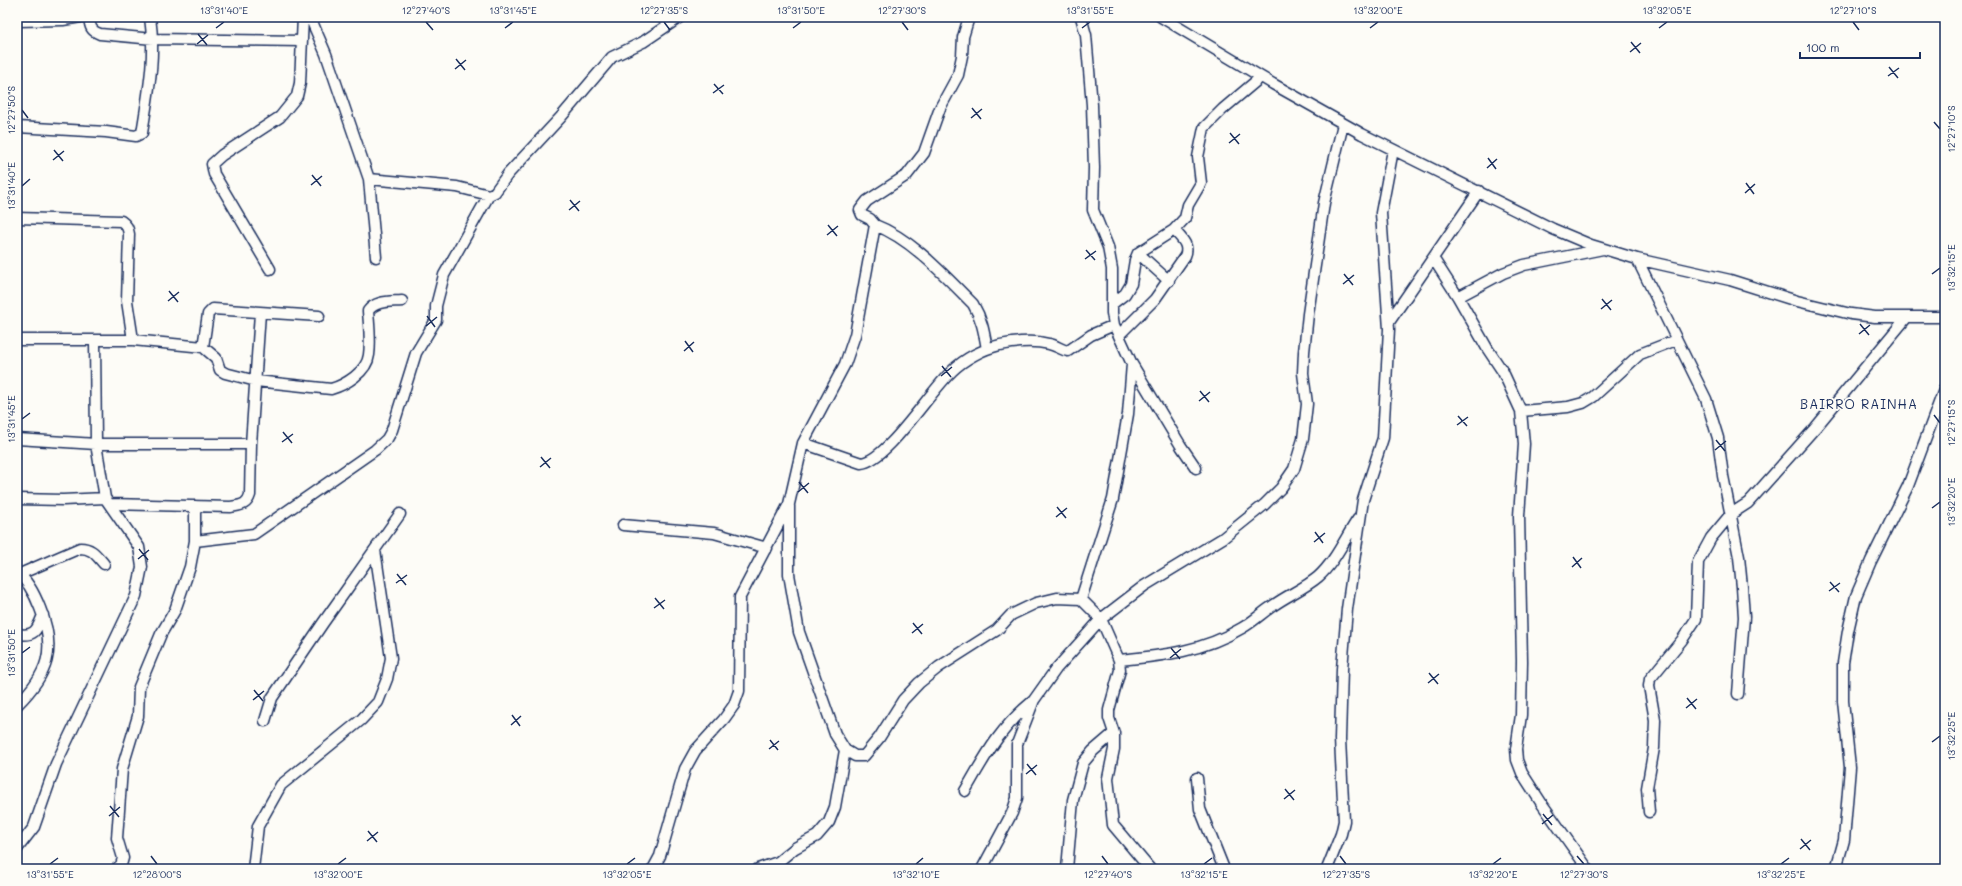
<svg xmlns="http://www.w3.org/2000/svg" width="1962" height="886" viewBox="0 0 1962 886" font-family="Mali,sans-serif">
  <rect width="100%" height="100%" fill="#fdfcf7"/>
  <filter id="ink" filterUnits="userSpaceOnUse"><feTurbulence type="fractalNoise" baseFrequency=".025" numOctaves="2"/><feDisplacementMap in="SourceGraphic" scale="8" xChannelSelector="R" yChannelSelector="G"/><feConvolveMatrix kernelMatrix="1 2 1 2 8 2 1 2 1" color-interpolation-filters="sRGB"/></filter>
  <g filter="url(#ink)">
    <g fill="none" stroke-linecap="round" stroke-linejoin="round">
      <defs>
        <path id="minor" d="M 89,17 C 90,27 91,31 100,34 L 153,39 L 302,41
          M 310,17 L 326,54 L 369,179 L 376,257
          M 1081,17 L 1086,35 L 1092,105 L 1094,168 L 1093,210 L 1108,247 L 1112,269 L 1112,313 L 1114,325 L 1132,364 L 1181,446 L 1196,468
          M 1161,17 L 1273,84 L 1362,134 L 1553,229 L 1591,245 L 1637,259 L 1730,280 L 1797,301 L 1851,314 L 1875,317 L 1945,317
          M 17,21 L 63,20 L 81,17
          M 17,127 L 106,132 L 136,136 L 142,133 C 148,94 156,57 150,17
          M 369,179 L 457,187 L 489,195
          M 17,218 L 121,221 C 127,225 128,228 129,234 L 127,301 L 133,340
          M 875,225 C 912,239 945,276 973,304 C 982,319 984,332 987,349
          M 1138,253 L 1169,281
          M 1433,258 L 1458,297 L 1487,348 L 1503,372 L 1521,411 L 1524,444 L 1519,516 L 1522,661 L 1521,715 L 1516,749 L 1517,760 L 1522,773 L 1542,804 L 1588,869
          M 1637,259 L 1706,399 L 1718,438 L 1723,476 L 1739,557 L 1742,587 L 1744,617 L 1738,694
          M 270,269 L 214,174 L 212,164 L 222,155 L 280,117 L 297,96 L 300,83 L 303,17
          M 1458,297 L 1503,273 L 1524,265 L 1603,249
          M 1112,304 L 1125,294 L 1131,284 L 1135,260 L 1138,253 L 1174,230 L 1185,218 L 1188,205 L 1201,183 L 1198,157 L 1204,128 L 1223,109 L 1261,77
          M 1389,322 L 1479,191
          M 1119,335 L 1155,299 L 1185,256 C 1190,245 1181,238 1174,230
          M 17,340 L 133,340 L 203,347 L 216,358 L 220,370 L 225,373 L 256,381 L 331,389 C 345,385 367,372 369,355 C 371,341 369,325 368,311 C 376,300 390,302 402,301
          M 203,347 L 208,314 L 213,309 L 319,316
          M 1521,411 L 1568,407 L 1583,403 L 1593,397 L 1640,354 L 1676,340
          M 17,439 L 96,444 L 251,444
          M 803,443 L 861,463 C 887,461 930,391 952,371 C 964,359 983,349 1000,345 C 1015,342 1033,340 1049,344 C 1056,345 1061,350 1068,351 L 1091,335 L 1114,325
          M 17,499 L 63,500 L 105,498
          M 110,504 L 231,507 C 241,505 247,505 250,495 L 251,444 L 260,313
          M 789,506 L 789,574 L 799,632 L 835,734 L 845,750 L 855,756 L 864,756 L 879,738 L 903,700 L 919,683 L 939,667 L 997,630 L 1011,615 L 1036,603 L 1057,598 L 1081,599 L 1101,619 L 1119,660 L 1120,670 L 1109,710 L 1109,718 L 1114,733 L 1114,749 L 1108,778 L 1113,825 L 1150,869
          M 623,525 L 714,533 L 767,548
          M 195,541 L 254,534 L 375,450 L 387,439 L 392,430 L 416,353 L 436,320 L 436,306 L 444,275 L 489,195 L 495,192 L 508,174 L 561,117 L 612,57 L 643,42 L 680,17
          M 17,572 C 28,581 35,595 40,608 C 57,650 48,674 17,705
          M 20,574 L 80,548 C 92,548 96,555 104,564
          M 1081,599 L 1113,499 L 1128,414 L 1132,364
          M 17,634 C 35,637 37,630 43,615
          M 1119,660 C 1163,656 1204,651 1242,628 C 1254,621 1263,612 1274,605 C 1288,595 1305,588 1318,577 C 1335,562 1345,538 1358,519
          M 265,721 L 272,698 L 323,623 L 400,514
          M 1197,778 L 1200,809 L 1224,869
          M 965,791 C 986,755 999,729 1033,701
          M 1649,812 L 1647,788 L 1654,748 L 1655,720 L 1649,686 L 1650,679 L 1682,640 L 1696,619 L 1698,562 L 1711,538 L 1731,514 L 1748,503 L 1816,427 L 1907,317
          M 17,849 L 34,827 L 56,764 L 136,596 L 142,567 L 139,547 L 105,498 L 96,444 L 95,340
          M 116,869 L 121,865 L 123,858 L 117,838 L 122,769 L 138,716 L 139,687 L 161,634 L 175,610 L 190,567 L 195,541 L 195,506
          M 253,869 L 258,826 L 281,785 L 361,720 L 378,702 L 387,679 L 391,658 L 375,550
          M 653,869 L 660,856 L 685,769 L 695,751 L 724,719 L 734,705 L 739,691 L 740,597 L 789,504 L 803,443 L 845,364 L 855,335 L 875,225 L 870,219 L 862,215 L 860,210 L 867,201 L 907,175 L 924,153 L 940,108 L 958,75 L 962,56 L 963,37 L 969,17
          M 758,869 L 778,862 L 795,848 L 817,836 L 829,822 L 835,807 L 845,750
          M 982,869 L 1012,813 L 1017,798 L 1017,744 L 1034,700 L 1056,669 L 1101,619 L 1144,586 L 1223,538 L 1264,505 L 1281,488 L 1294,469 L 1303,439 L 1305,422 L 1307,404 L 1303,373 L 1304,352 L 1308,314 L 1324,203 L 1343,124
          M 1067,869 L 1073,800 L 1083,763 L 1093,751 L 1114,733
          M 1327,869 L 1341,834 L 1344,821 L 1340,739 L 1342,669 L 1347,609 L 1363,500 L 1383,438 L 1389,329 L 1381,213 L 1393,150
          M 1836,869 L 1844,840 L 1850,767 L 1843,701 L 1843,663 L 1848,631 L 1856,596 L 1871,561 L 1908,486 L 1945,387"/>
      </defs>
      <use href="#minor" stroke="#1b2f5e" stroke-width="13"/>
      <use href="#minor" stroke="#fdfcf7" stroke-width="10"/>
    </g>
  </g>
  <path fill="none" stroke="#1b2f5e" stroke-width="1.5" d="M 426,22 L 433,30M 664,22 L 670,30M 902,22 L 908,30M 1853,22 L 1859,30M 216,28 L 224,22M 505,28 L 513,22M 793,28 L 801,22M 1082,28 L 1090,22M 1370,28 L 1378,22M 1659,28 L 1667,22M 198,34 L 207,45M 1631,42 L 1640,53M 197,44 L 208,35M 1630,52 L 1641,43M 456,59 L 465,70M 1889,67 L 1898,78M 455,69 L 466,60M 1888,76 L 1899,68M 714,84 L 723,94M 713,93 L 724,85M 972,108 L 981,119M 22,110 L 28,118M 971,118 L 982,109M 1934,122 L 1940,129M 1230,133 L 1239,144M 1229,143 L 1240,134M 54,150 L 63,161M 1488,158 L 1496,169M 53,160 L 64,151M 1487,168 L 1497,159M 312,175 L 321,186M 1746,183 L 1754,194M 311,185 L 322,176M 22,186 L 30,179M 1745,193 L 1755,184M 570,200 L 579,211M 569,210 L 580,201M 828,225 L 837,236M 827,235 L 838,226M 1086,250 L 1095,260M 1085,259 L 1096,251M 1344,274 L 1353,285M 1932,274 L 1940,268M 1343,284 L 1354,275M 169,291 L 178,302M 1602,299 L 1611,310M 168,301 L 179,292M 1601,309 L 1612,300M 427,316 L 435,327M 1860,324 L 1869,335M 426,326 L 437,317M 1859,334 L 1870,325M 685,341 L 693,352M 684,351 L 694,342M 942,366 L 951,377M 941,376 L 952,367M 1200,391 L 1209,402M 1199,401 L 1210,392M 1934,415 L 1940,423M 1458,416 L 1467,426M 22,419 L 30,413M 1457,425 L 1468,417M 283,432 L 292,443M 1716,440 L 1725,451M 282,442 L 293,434M 1715,450 L 1726,441M 541,457 L 550,468M 540,467 L 551,458M 799,482 L 808,493M 798,492 L 809,483M 1057,507 L 1066,518M 1932,508 L 1940,502M 1056,517 L 1067,508M 1315,532 L 1323,543M 1314,542 L 1325,533M 139,549 L 148,560M 1573,557 L 1581,568M 138,559 L 149,550M 1572,567 L 1582,558M 397,574 L 406,585M 1830,582 L 1839,592M 396,583 L 407,575M 1829,591 L 1840,583M 655,598 L 664,609M 654,608 L 665,600M 913,623 L 922,634M 912,633 L 923,624M 1171,648 L 1180,659M 22,653 L 30,647M 1170,658 L 1181,649M 1429,673 L 1438,684M 1428,683 L 1439,674M 254,690 L 263,701M 1687,698 L 1696,709M 253,700 L 264,691M 1686,708 L 1697,699M 512,715 L 520,726M 511,725 L 521,716M 770,740 L 778,750M 1932,742 L 1940,736M 769,749 L 779,741M 1027,764 L 1036,775M 1026,774 L 1037,765M 1285,789 L 1294,800M 1284,799 L 1295,790M 110,806 L 119,817M 1543,814 L 1552,825M 109,816 L 120,807M 1542,824 L 1553,815M 368,831 L 377,842M 1801,839 L 1810,850M 367,841 L 378,832M 1800,849 L 1811,840M 151,856 L 157,864M 1102,856 L 1108,864M 1340,856 L 1346,864M 1577,856 L 1584,864M 50,864 L 58,858M 338,864 L 346,858M 627,864 L 635,858M 916,864 L 923,858M 1204,864 L 1212,858M 1493,864 L 1501,858M 1781,864 L 1789,858"/>
  <g text-anchor="middle" stroke-width="3.5" stroke-linejoin="round" paint-order="stroke">
    <g font-size="13" letter-spacing="1" fill="#1b2f5e" stroke="#fdfcf7">
      <text x="1859" y="409">BAIRRO RAINHA</text>
    </g>
  </g>
  <rect width="1962" height="886" fill="none" stroke="#fdfcf7" stroke-width="44"/>
  <path d="M1800 52v6h120v-6" fill="none" stroke="#1b2f5e" stroke-width="2"/>
  <text x="1806" y="52" font-size="12" fill="#1b2f5e" stroke="#fdfcf7" stroke-width="3" paint-order="stroke">100 m</text>
  <rect x="22" y="22" width="1918" height="842" fill="none" stroke="#1b2f5e" stroke-width="1.5"/>
  <g font-size="10" text-anchor="middle" fill="#1b2f5e">
    <text x="224" y="14">13°31'40"E</text>
    <text x="426" y="14">12°27'40"S</text>
    <text x="513" y="14">13°31'45"E</text>
    <text x="664" y="14">12°27'35"S</text>
    <text x="801" y="14">13°31'50"E</text>
    <text x="902" y="14">12°27'30"S</text>
    <text x="1090" y="14">13°31'55"E</text>
    <text x="1378" y="14">13°32'00"E</text>
    <text x="1667" y="14">13°32'05"E</text>
    <text x="1853" y="14">12°27'10"S</text>
    <text transform="translate(11 110) rotate(-90)" y="4">12°27'50"S</text>
    <text transform="translate(1951 129) rotate(-90)" y="4">12°27'10"S</text>
    <text transform="translate(11 186) rotate(-90)" y="4">13°31'40"E</text>
    <text transform="translate(1951 268) rotate(-90)" y="4">13°32'15"E</text>
    <text transform="translate(11 419) rotate(-90)" y="4">13°31'45"E</text>
    <text transform="translate(1951 423) rotate(-90)" y="4">12°27'15"S</text>
    <text transform="translate(1951 502) rotate(-90)" y="4">13°32'20"E</text>
    <text transform="translate(11 653) rotate(-90)" y="4">13°31'50"E</text>
    <text transform="translate(1951 736) rotate(-90)" y="4">13°32'25"E</text>
    <text x="50" y="878">13°31'55"E</text>
    <text x="157" y="878">12°28'00"S</text>
    <text x="338" y="878">13°32'00"E</text>
    <text x="627" y="878">13°32'05"E</text>
    <text x="916" y="878">13°32'10"E</text>
    <text x="1108" y="878">12°27'40"S</text>
    <text x="1204" y="878">13°32'15"E</text>
    <text x="1346" y="878">12°27'35"S</text>
    <text x="1493" y="878">13°32'20"E</text>
    <text x="1584" y="878">12°27'30"S</text>
    <text x="1781" y="878">13°32'25"E</text>
  </g>
</svg>
